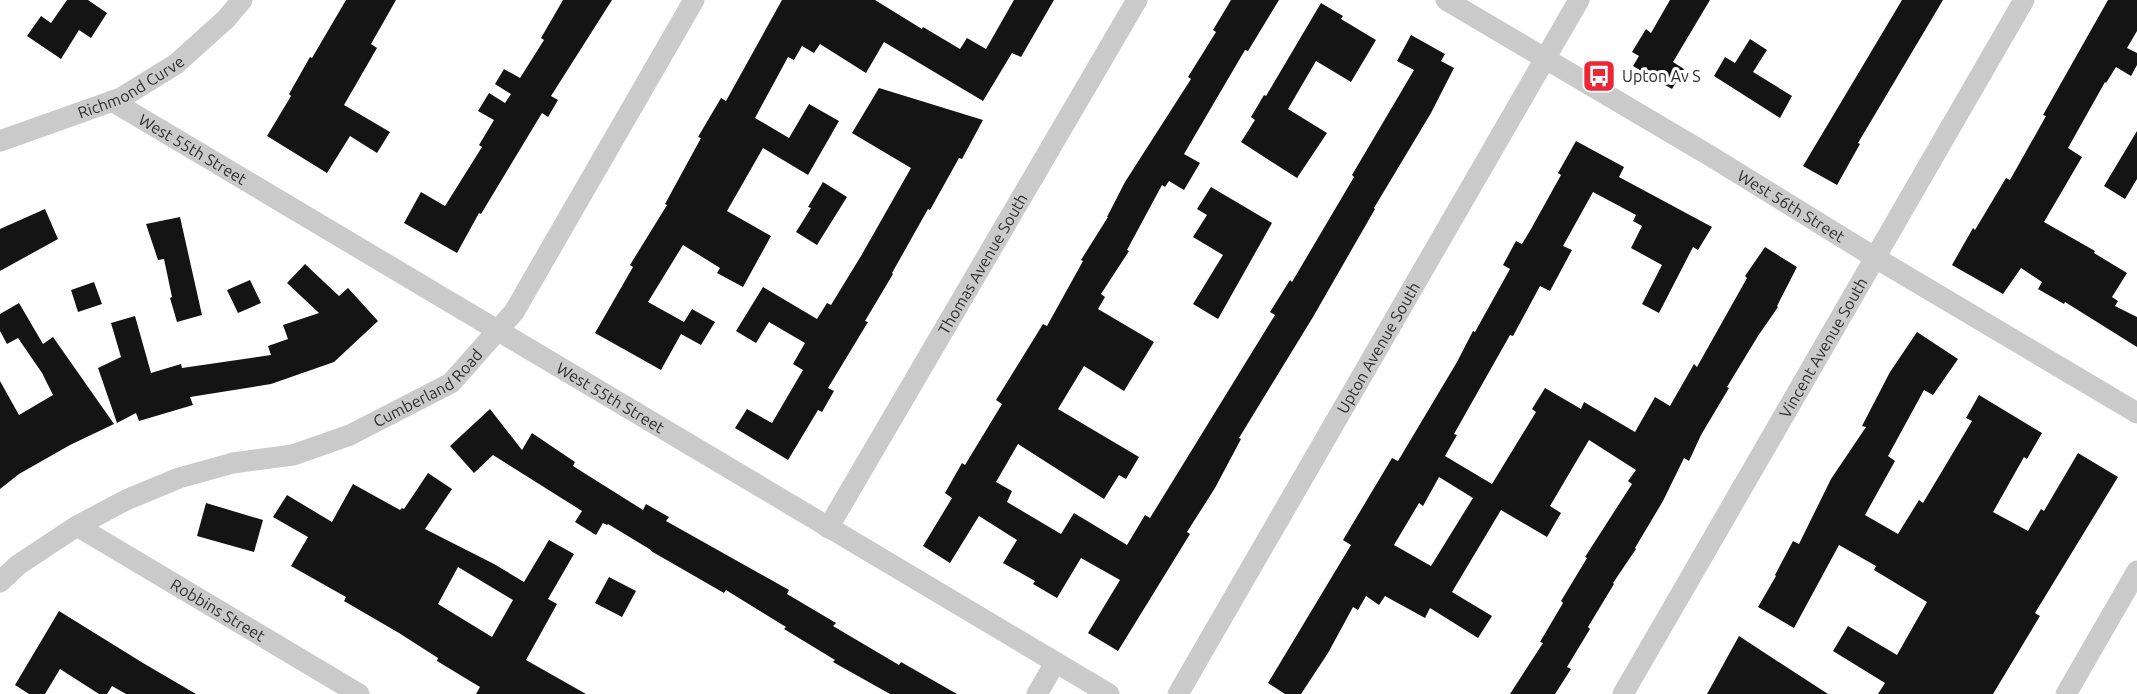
<svg xmlns="http://www.w3.org/2000/svg" width="2137" height="694" viewBox="0 0 2137 694" font-family="Ubuntu,sans-serif">
  <rect width="100%" height="100%" fill="#fff"/>
  <path fill="#141414" fill-rule="evenodd" d="M 67,0 L 88,0 L 107,13 L 91,38 L 79,30 L 61,59 L 27,36 L 41,16 L 51,23 Z
    M 346,0 L 396,0 L 371,44 L 377,48 L 344,105 L 390,132 L 377,153 L 350,136 L 327,173 L 267,136 L 291,96 L 289,94 L 310,57 L 312,58 Z
    M 563,0 L 612,0 L 551,96 L 558,100 L 548,117 L 542,113 L 481,214 L 479,213 L 457,253 L 404,223 L 421,192 L 445,206 L 482,147 L 479,145 L 494,120 L 478,111 L 489,93 L 505,103 L 511,94 L 495,84 L 504,69 L 520,78 L 544,40 L 541,38 Z
    M 782,0 L 875,0 L 922,29 L 923,27 L 960,49 L 967,38 L 986,49 L 1014,0 L 1054,0 L 1021,57 L 1012,53 L 983,101 L 884,42 L 866,73 L 820,44 L 814,53 L 802,46 L 794,60 L 788,57 L 755,118 L 789,138 L 809,104 L 839,121 L 808,175 L 763,148 L 727,211 L 771,236 L 743,287 L 717,273 L 720,268 L 683,245 L 648,302 L 684,322 L 692,309 L 715,322 L 701,345 L 681,334 L 661,370 L 595,333 L 633,267 L 630,265 L 667,205 L 665,204 L 701,138 L 698,137 L 721,98 L 726,101 Z
    M 1231,0 L 1279,0 L 1248,51 L 1245,50 L 1184,154 L 1200,163 L 1184,190 L 1169,181 L 1165,187 L 1162,185 L 1127,250 L 1129,251 L 1101,294 L 1105,297 L 1098,309 L 1154,342 L 1124,391 L 1084,366 L 1058,409 L 1139,457 L 1126,479 L 1119,475 L 1104,499 L 1018,444 L 996,482 L 1012,491 L 1007,502 L 1061,534 L 1074,513 L 1127,545 L 1145,515 L 1150,518 L 1275,315 L 1270,312 L 1290,280 L 1292,282 L 1328,221 L 1354,177 L 1352,175 L 1414,70 L 1397,61 L 1411,35 L 1445,54 L 1441,61 L 1454,68 L 1431,113 L 1374,208 L 1375,209 L 1313,317 L 1239,438 L 1241,439 L 1215,488 L 1187,532 L 1190,534 L 1118,651 L 1088,633 L 1120,580 L 1081,558 L 1057,598 L 1033,584 L 1035,581 L 1003,563 L 1017,540 L 979,516 L 950,563 L 923,546 L 952,498 L 945,493 L 962,463 L 965,465 L 1002,404 L 996,400 L 1043,324 L 1047,326 L 1083,261 L 1081,260 L 1108,217 L 1107,217 L 1125,182 L 1191,79 L 1188,77 L 1216,32 L 1213,30 Z
    M 1670,0 L 1710,0 L 1673,62 L 1684,69 L 1672,89 L 1633,66 L 1639,56 L 1632,52 L 1646,29 L 1651,33 Z
    M 1902,0 L 1943,0 L 1858,143 L 1860,144 L 1837,185 L 1803,166 Z
    M 2108,0 L 2137,0 L 2137,31 L 2127,48 L 2137,53 L 2137,65 L 2131,76 L 2116,67 L 2106,83 L 2105,82 L 2068,148 L 2082,157 L 2044,222 L 2095,251 L 2094,253 L 2127,273 L 2112,297 L 2118,301 L 2115,306 L 2137,317 L 2137,347 L 2065,302 L 2064,304 L 2038,289 L 2042,282 L 2021,268 L 2003,294 L 1952,265 L 1973,228 L 1975,230 L 2006,178 L 2010,180 L 2046,116 L 2043,115 Z
    M 1321,3 L 1343,16 L 1341,19 L 1376,40 L 1351,82 L 1316,61 L 1288,109 L 1327,133 L 1297,178 L 1241,142 L 1255,120 L 1251,117 L 1264,95 L 1266,96 Z
    M 1750,39 L 1767,50 L 1753,72 L 1792,96 L 1780,118 L 1714,76 L 1725,57 L 1735,63 Z
    M 879,88 L 983,120 L 962,159 L 959,158 L 930,210 L 928,209 L 892,273 L 893,274 L 865,321 L 868,322 L 828,388 L 834,391 L 822,412 L 818,410 L 788,460 L 735,428 L 747,409 L 772,423 L 803,370 L 793,364 L 805,343 L 769,322 L 756,343 L 736,331 L 763,287 L 817,319 L 827,303 L 831,305 L 861,256 L 911,168 L 852,133 Z
    M 2137,131 L 2137,179 L 2125,199 L 2104,186 Z
    M 1576,141 L 1624,167 L 1619,177 L 1712,227 L 1698,250 L 1693,247 L 1659,313 L 1642,304 L 1662,265 L 1631,248 L 1642,226 L 1633,221 L 1636,215 L 1593,192 L 1563,246 L 1572,250 L 1550,291 L 1540,286 L 1513,336 L 1510,335 L 1454,434 L 1457,435 L 1445,456 L 1492,484 L 1536,412 L 1532,409 L 1545,388 L 1581,409 L 1584,402 L 1635,432 L 1655,397 L 1670,406 L 1694,364 L 1697,367 L 1747,278 L 1745,276 L 1765,247 L 1797,267 L 1777,306 L 1778,307 L 1758,336 L 1727,387 L 1729,388 L 1701,435 L 1689,461 L 1684,458 L 1663,501 L 1635,548 L 1636,549 L 1613,583 L 1614,584 L 1588,627 L 1590,629 L 1567,667 L 1571,669 L 1555,694 L 1510,694 L 1543,643 L 1540,642 L 1563,603 L 1561,601 L 1587,558 L 1585,557 L 1632,484 L 1628,481 L 1636,470 L 1589,440 L 1550,506 L 1561,513 L 1547,537 L 1501,510 L 1452,592 L 1492,616 L 1478,638 L 1430,608 L 1425,618 L 1385,596 L 1379,605 L 1366,596 L 1358,610 L 1353,607 L 1328,653 L 1301,694 L 1285,694 L 1268,683 L 1351,545 L 1343,540 L 1392,458 L 1398,461 L 1457,362 L 1473,331 L 1475,332 L 1510,269 L 1503,265 L 1516,241 L 1522,244 L 1531,229 L 1561,175 L 1558,173 ZM 1439,477 L 1473,498 L 1431,566 L 1394,545 L 1419,503 L 1423,506 Z
    M 823,182 L 847,197 L 817,245 L 796,232 L 811,208 L 808,207 Z
    M 1211,187 L 1272,223 L 1218,319 L 1193,304 L 1223,255 L 1193,237 L 1207,215 L 1197,209 Z
    M 45,209 L 58,239 L 0,271 L 0,229 Z
    M 180,217 L 202,315 L 177,322 L 170,298 L 172,297 L 164,259 L 158,260 L 146,224 Z
    M 305,264 L 339,296 L 348,288 L 378,321 L 334,362 L 271,384 L 190,397 L 193,405 L 139,421 L 136,413 L 117,423 L 98,368 L 121,357 L 111,323 L 135,316 L 151,373 L 181,364 L 182,368 L 271,355 L 268,346 L 288,339 L 283,325 L 319,313 L 287,283 Z
    M 250,280 L 261,303 L 238,313 L 227,290 Z
    M 94,282 L 102,304 L 78,312 L 71,290 Z
    M 19,303 L 43,344 L 53,337 L 114,424 L 70,445 L 19,474 L 0,489 L 0,381 L 19,415 L 53,395 L 42,373 L 18,338 L 7,344 L 0,331 L 0,314 Z
    M 1917,332 L 1958,359 L 1933,395 L 1924,390 L 1888,456 L 1895,461 L 1865,515 L 1898,534 L 1919,500 L 1923,503 L 1972,421 L 1966,418 L 1979,395 L 2042,433 L 2027,459 L 2024,457 L 1993,512 L 2028,531 L 2041,509 L 2044,511 L 2078,453 L 2118,477 L 2035,613 L 2040,616 L 1993,694 L 1878,694 L 1885,683 L 1833,651 L 1848,626 L 1897,655 L 1927,602 L 1874,570 L 1876,566 L 1839,545 L 1794,628 L 1758,607 L 1776,576 L 1775,575 L 1793,541 L 1799,544 L 1831,479 L 1866,427 L 1862,426 L 1890,372 Z
    M 490,409 L 522,450 L 532,433 L 575,462 L 573,466 L 643,510 L 646,504 L 669,517 L 666,521 L 789,590 L 787,594 L 836,623 L 833,626 L 899,665 L 901,662 L 957,694 L 890,694 L 833,662 L 835,660 L 784,629 L 786,627 L 726,590 L 724,593 L 651,551 L 651,550 L 608,524 L 607,525 L 603,523 L 596,535 L 575,522 L 582,511 L 493,455 L 474,473 L 450,446 Z
    M 428,473 L 452,489 L 425,529 L 494,564 L 524,582 L 549,540 L 574,554 L 548,599 L 557,604 L 526,660 L 586,694 L 476,694 L 480,687 L 437,661 L 438,658 L 399,633 L 344,601 L 346,597 L 291,566 L 308,537 L 273,517 L 287,495 L 332,522 L 353,484 L 400,510 L 402,508 L 404,509 ZM 458,567 L 513,600 L 492,637 L 438,604 Z
    M 206,503 L 263,520 L 254,552 L 197,536 Z
    M 609,577 L 636,591 L 622,617 L 595,603 Z
    M 59,611 L 143,663 L 196,694 L 126,694 L 112,686 L 107,694 L 99,694 L 60,669 L 45,694 L 29,694 L 15,685 Z
    M 1739,636 L 1774,659 L 1828,694 L 1707,694 Z"/>
  <g fill="none" stroke-linecap="round" stroke-linejoin="round">
    <g stroke="#cacaca" stroke-width="21">
      <path id="s1" d="M 1446,0 L 1712,157 L 1874,257 L 2137,413"/>
      <path id="s2" d="M 112,101 L 1109,694"/>
      <path id="s3" d="M 0,141 L 121,98 L 176,64 L 226,19 L 242,0"/>
      <path id="s4" d="M 77,526 L 359,694"/>
      <path id="s5" d="M 828,528 L 1137,0"/>
      <path id="s6" d="M 0,582 L 18,565 L 77,526 L 126,500 L 179,478 L 233,463 L 293,455 L 350,435 L 451,383 L 514,312 L 694,0"/>
      <path d="M 1037,694 L 1055,663"/>
      <path id="s7" d="M 1178,694 L 1579,0"/>
      <path id="s8" d="M 1623,694 L 2024,0"/>
      <path d="M 2066,694 L 2137,571"/>
    </g>
  </g>
  <defs>
    <symbol id="bus-square" viewBox="-11 -11 22 22"><rect x="-9" y="-9" width="18" height="18" rx="4" fill="#ed2636" stroke="#fff"/><path d="M-5-6H5V4H4V6H2V4H-2V6H-4V4H-5ZM-3.5-4V0h7V-4ZM-3.5 1.2v1.5H-2V1.2ZM2 1.2v1.5H3.5V1.2Z" fill="#fff"/></symbol>
  </defs>
  <g fill-rule="evenodd">
    <use href="#bus-square" x="1580" y="57" width="38" height="38"/>
  </g>
  <g text-anchor="middle" stroke-width="6" stroke-linejoin="round" paint-order="stroke">
    <g font-size="16" fill="#2d2d2d" stroke="#fff" text-anchor="start">
      <text x="1622" y="82">Upton Av S</text>
    </g>
    <g font-size="16" fill="#2d2d2d" stroke="#fff">
      <text dy="6" stroke="none"><textPath href="#s3" startOffset="142">Richmond Curve</textPath></text>
      <text dy="6" stroke="none"><textPath href="#s2" startOffset="94">West 55th Street</textPath></text>
      <text dy="6" stroke="none"><textPath href="#s1" startOffset="402">West 56th Street</textPath></text>
      <text dy="6" stroke="none"><textPath href="#s5" startOffset="306">Thomas Avenue South</textPath></text>
      <text dy="6" stroke="none"><textPath href="#s7" startOffset="400">Upton Avenue South</textPath></text>
      <text dy="6" stroke="none"><textPath href="#s8" startOffset="400">Vincent Avenue South</textPath></text>
      <text dy="6" stroke="none"><textPath href="#s6" startOffset="477">Cumberland Road</textPath></text>
      <text dy="6" stroke="none"><textPath href="#s2" startOffset="580">West 55th Street</textPath></text>
      <text dy="6" stroke="none"><textPath href="#s4" startOffset="164">Robbins Street</textPath></text>
    </g>
  </g>
</svg>
